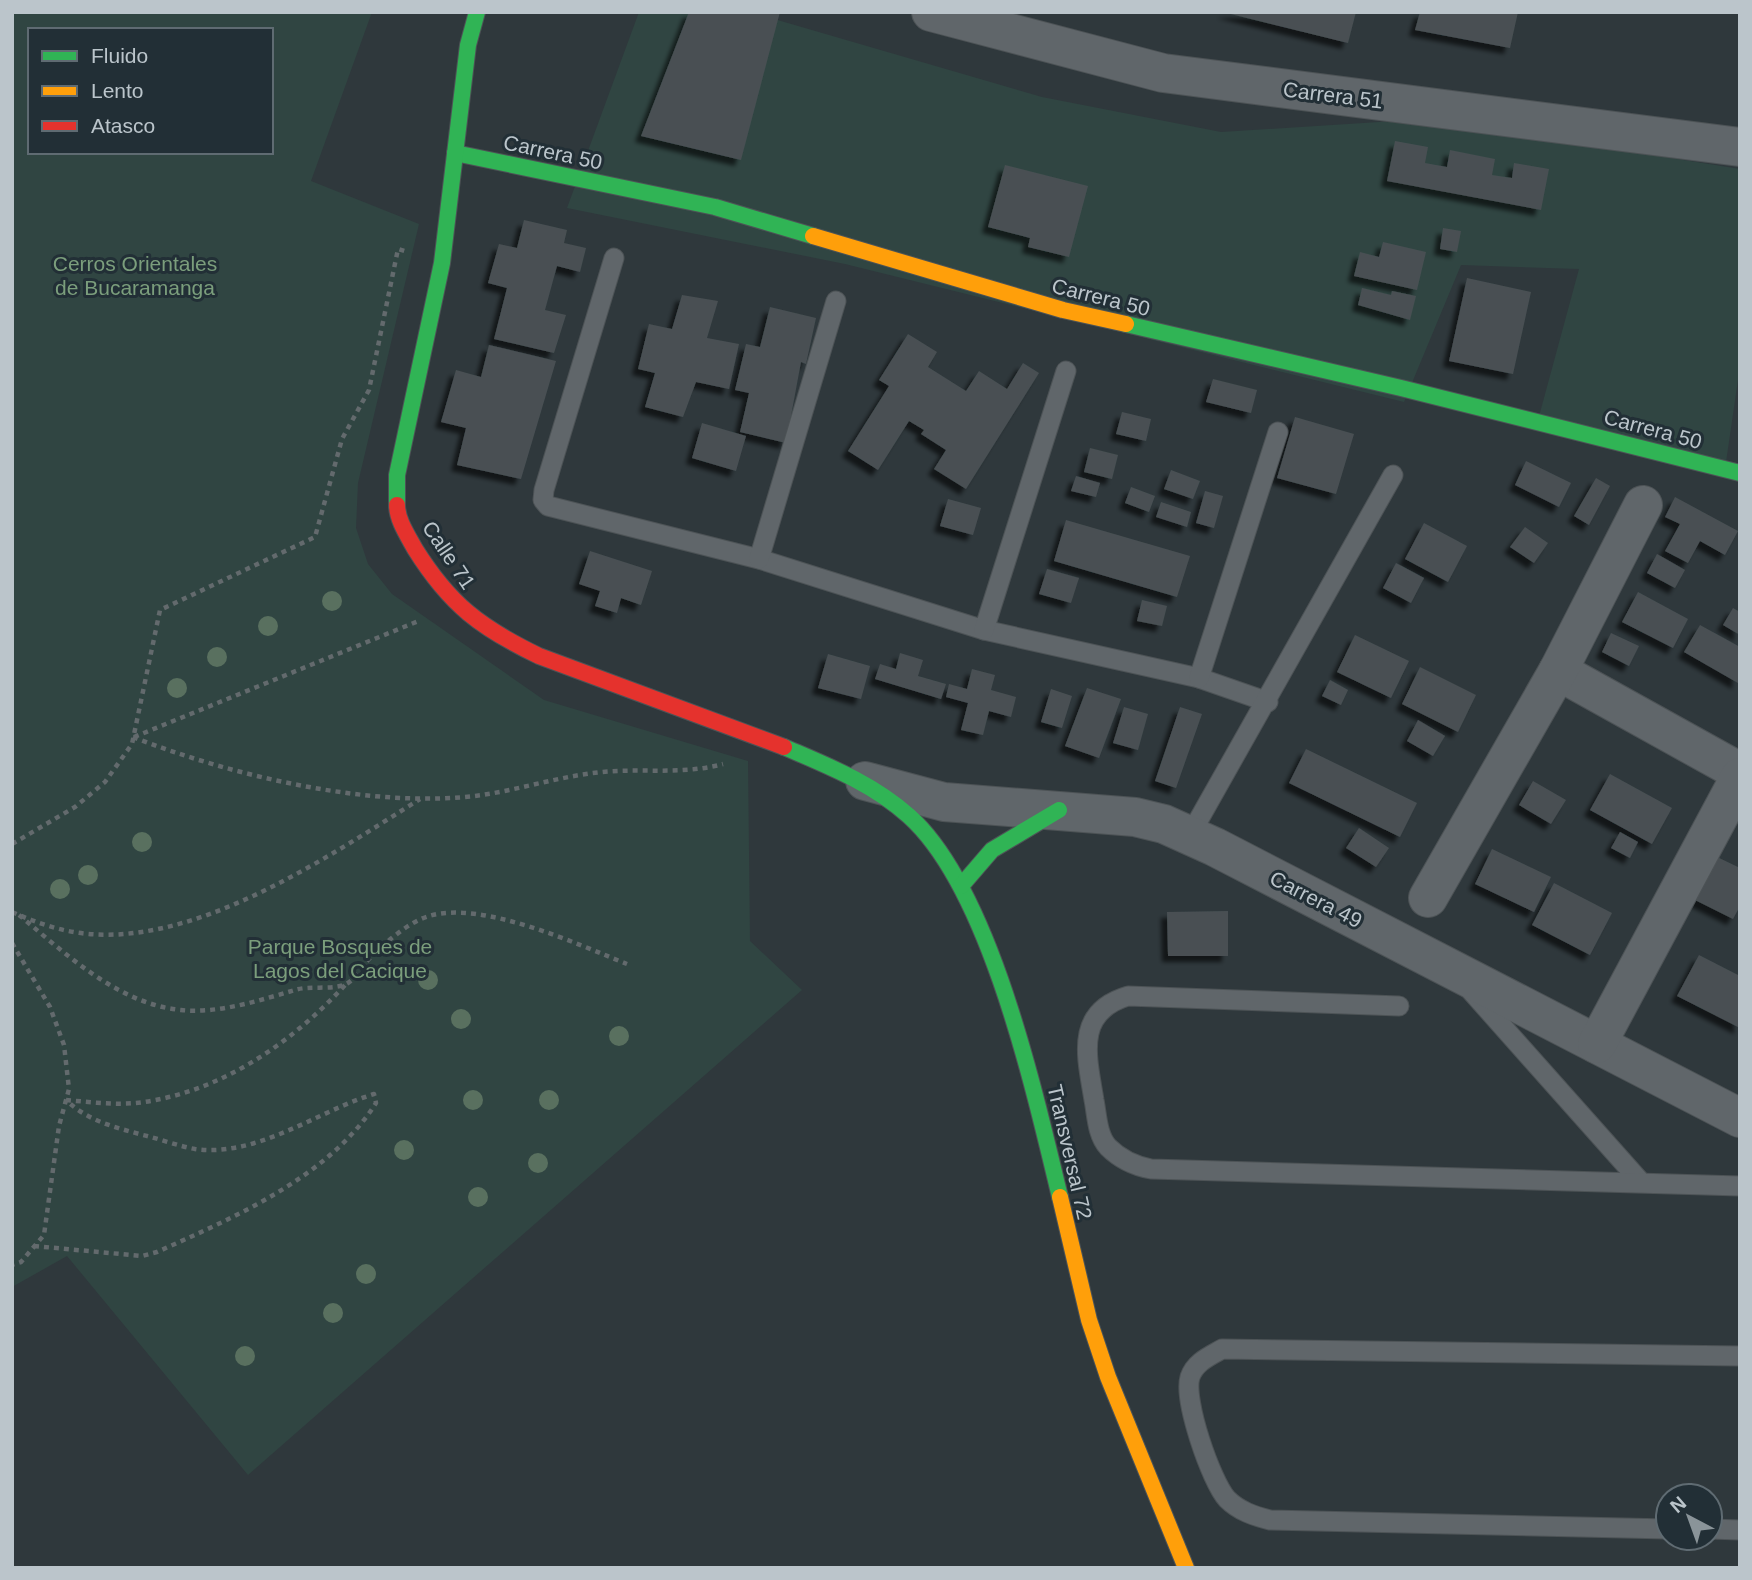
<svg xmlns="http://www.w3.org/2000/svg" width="1752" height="1580" font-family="Helvetica,sans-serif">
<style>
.green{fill:#304542;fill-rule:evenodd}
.building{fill:#485053;filter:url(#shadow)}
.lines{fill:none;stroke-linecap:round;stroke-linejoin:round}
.lane-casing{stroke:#4d5356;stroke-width:21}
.street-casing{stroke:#4d5356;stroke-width:40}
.fast-casing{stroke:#4d5356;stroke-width:18}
.slow-casing{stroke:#4d5356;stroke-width:18}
.jam-casing{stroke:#4d5356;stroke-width:18}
.path{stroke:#636a6d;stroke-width:4.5;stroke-dasharray:5 5;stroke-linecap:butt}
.lane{stroke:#60666a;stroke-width:19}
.street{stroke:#60666a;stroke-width:38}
.fast{stroke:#30b455;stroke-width:16}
.slow{stroke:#ff9f0a;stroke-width:16}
.jam{stroke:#e5322d;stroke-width:16}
.tree{fill:#59705f}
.labels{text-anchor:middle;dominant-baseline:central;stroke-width:6;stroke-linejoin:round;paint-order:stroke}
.street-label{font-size:21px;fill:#bbc5cb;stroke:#222f36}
.park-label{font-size:21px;fill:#7b9e7c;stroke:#222f36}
</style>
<defs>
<filter id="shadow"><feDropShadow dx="-6" dy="6" stdDeviation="2" flood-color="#0009"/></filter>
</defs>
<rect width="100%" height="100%" fill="#2f383c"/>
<g class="green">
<path d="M12,12h360l-61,169 108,43 -61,259 -2,45 12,36 24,30 152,106 204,61 2,180 52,49 -554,485 -181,-219 -55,31zM30,30h241v122h-241z"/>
<polygon points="639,12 750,12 1042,97 1221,132 1426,119 1740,169 1740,366 1725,469 1538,420 1579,269 1461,265 1404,402 845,264 567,208"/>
</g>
<g class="building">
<polygon points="689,12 780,12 741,160 641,136"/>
<polygon points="1223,12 1356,12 1348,43"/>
<polygon points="1420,12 1518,12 1510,48 1415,30"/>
<polygon points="1395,141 1428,147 1425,163 1447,167 1450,150 1495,159 1492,175 1512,178 1514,163 1549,169 1541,210 1387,181"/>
<polygon points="1005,165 1088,186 1069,257 1028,247 1030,238 988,227"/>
<polygon points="524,220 567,230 564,243 586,248 580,272 557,266 545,310 566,315 554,353 494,339 507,288 488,283 499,244 517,248"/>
<polygon points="1443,228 1461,231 1457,252 1440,249"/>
<polygon points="1383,242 1426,252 1417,290 1354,276 1360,252 1379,257"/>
<polygon points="1467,278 1531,292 1513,374 1449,361"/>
<polygon points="1362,288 1391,295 1392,291 1416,296 1410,320 1358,305"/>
<polygon points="682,295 718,301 707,338 739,344 729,389 696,382 683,417 645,407 655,373 638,369 649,324 672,329"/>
<polygon points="770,307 816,318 806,364 801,362 786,443 740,432 749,393 735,390 746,344 760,347"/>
<polygon points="908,334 937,352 928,367 966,391 979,371 1007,389 1023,363 1039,373 966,489 934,469 946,450 921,434 924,430 909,421 878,470 848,451 889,386 879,380"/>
<polygon points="489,345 556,361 521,479 457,465 466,428 441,422 456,370 481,377"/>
<polygon points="1213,379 1257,390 1251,413 1206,402"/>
<polygon points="1122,412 1151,419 1146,441 1116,434"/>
<polygon points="1295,417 1354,434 1336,494 1277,478"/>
<polygon points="702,423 746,436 736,471 692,458"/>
<polygon points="1090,448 1118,455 1112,479 1084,472"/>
<polygon points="1526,461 1571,483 1559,507 1515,485"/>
<polygon points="1171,470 1200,481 1193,499 1164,489"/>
<polygon points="1076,476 1100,483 1096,497 1071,491"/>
<polygon points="1596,478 1610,486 1589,525 1574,516"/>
<polygon points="1131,487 1155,496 1149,512 1125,503"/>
<polygon points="1205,491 1223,496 1214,528 1196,523"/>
<polygon points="1675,497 1738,531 1725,555 1700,541 1688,563 1665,551 1680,524 1665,517"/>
<polygon points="948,499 981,508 973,535 940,526"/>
<polygon points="1161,502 1191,512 1187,527 1156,517"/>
<polygon points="1066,520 1190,556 1177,597 1054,561"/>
<polygon points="1424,523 1467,546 1448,582 1405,559"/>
<polygon points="1525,527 1548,543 1534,563 1510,547"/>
<polygon points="590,551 652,571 641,605 621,598 617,613 595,606 600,591 579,584"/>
<polygon points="1657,554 1685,570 1675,588 1647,573"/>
<polygon points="1396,563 1424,578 1411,603 1383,588"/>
<polygon points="1047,569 1079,578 1071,603 1039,594"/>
<polygon points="1638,592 1688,619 1673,648 1622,622"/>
<polygon points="1142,600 1167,606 1162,626 1137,621"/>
<polygon points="1733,608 1740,612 1740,635 1723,625"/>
<polygon points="1700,625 1740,647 1738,683 1684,652"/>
<polygon points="1611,633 1639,646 1629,666 1602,652"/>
<polygon points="1355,635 1409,661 1391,698 1337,672"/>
<polygon points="900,653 923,660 918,676 946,684 941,699 875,679 880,664 896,669"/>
<polygon points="828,654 870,666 861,699 818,688"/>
<polygon points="1420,667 1476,695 1458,732 1402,704"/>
<polygon points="972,669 995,675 991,690 1016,697 1011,717 989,711 983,735 961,730 968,703 946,697 949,684 967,689"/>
<polygon points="1330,680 1348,690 1341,705 1322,696"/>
<polygon points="1087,688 1121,699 1099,758 1065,746"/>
<polygon points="1051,689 1072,696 1062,728 1041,722"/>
<polygon points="1124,707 1148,714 1138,750 1113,743"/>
<polygon points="1180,707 1202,714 1176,788 1155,781"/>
<polygon points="1418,720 1445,736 1433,756 1407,741"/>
<polygon points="1306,749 1417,803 1400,837 1289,783"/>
<polygon points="1610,774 1672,808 1652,844 1590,810"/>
<polygon points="1533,781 1566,800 1551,824 1519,805"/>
<polygon points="1359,828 1389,848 1376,867 1346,848"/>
<polygon points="1620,832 1638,842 1630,858 1611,848"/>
<polygon points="1492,849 1551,877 1534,912 1475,884"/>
<polygon points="1713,855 1740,868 1740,906 1733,919 1691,898"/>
<polygon points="1554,883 1612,913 1590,955 1532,925"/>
<polygon points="1228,911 1228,956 1168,956 1167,912"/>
<polygon points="1699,955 1740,976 1740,1028 1677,996"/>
</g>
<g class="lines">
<defs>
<g id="lane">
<polyline points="614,258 544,490 543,500 548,506 759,559 984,630 1199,678 1268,702"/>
<polyline points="759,559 836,301"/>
<polyline points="984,630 1066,371"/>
<polyline points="1199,678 1278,432"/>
<polyline points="1190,835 1393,475"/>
<polyline points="1471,991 1640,1181"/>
<path d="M1399,1006l-271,-10c-54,16 -41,61 -34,104 3,15 3,35 14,47 12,12 27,19 43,22l589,17"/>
<path d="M1668,1529l-398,-9c-16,-4 -31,-9 -43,-21 -16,-18 -44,-99 -37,-122 5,-15 20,-21 32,-28l518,7"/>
<polyline points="1710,1529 1740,1530"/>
</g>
<g id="street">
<polyline points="931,12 1163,73 1740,147"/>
<polyline points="1558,671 1740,772"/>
<polyline points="865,781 944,802 1135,817 1164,824 1215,847 1740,1118"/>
<polyline points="1428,898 1558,671 1643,505"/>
<polyline points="1597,1044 1740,777"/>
</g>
<g id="fast">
<polyline points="455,153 715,207 813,236"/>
<polyline points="1126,324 1401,388 1740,473"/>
<polyline points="397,505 397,475 442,263 468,45 477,12"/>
<path d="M784,747c44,19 88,36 125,69 81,73 125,274 151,381"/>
<polyline points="961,886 992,850 1059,810"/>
</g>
<g id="slow">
<polyline points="813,236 1063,310 1126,324"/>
<polyline points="1060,1197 1089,1320 1108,1377 1186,1568"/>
</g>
<path id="jam" d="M397,505c0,15 11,31 18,44 35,56 66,79 124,107l245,91"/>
</defs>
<use href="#lane" class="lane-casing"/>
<use href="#street" class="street-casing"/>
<use href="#fast" class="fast-casing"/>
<use href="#slow" class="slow-casing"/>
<use href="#jam" class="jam-casing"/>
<g class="path">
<path d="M133,737c99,39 243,73 349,58 40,-6 79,-19 120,-23 41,-4 81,3 121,-8"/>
<polyline points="134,737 421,620"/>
<polyline points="12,844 75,807 105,782 132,744 160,610 315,537 342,439 369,390 398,249 408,252"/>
<path d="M12,912c18,8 37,15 56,19 117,24 258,-73 352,-132"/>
<path d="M19,915c47,39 99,89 162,95 37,4 80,-10 114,-20 15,-5 40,1 53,-7 8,-5 14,-17 21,-24 15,-15 39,-37 60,-43 53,-16 148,28 198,48"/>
<polyline points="12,943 50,1007 64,1045 69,1089 59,1126 44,1235 21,1262 12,1265"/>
<path d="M66,1100c23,2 47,5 70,3 82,-9 155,-59 210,-119"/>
<path d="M34,1246l108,10 15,-4c78,-35 172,-75 219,-149l-2,-9 -12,4c-52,19 -109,59 -167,51 -17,-3 -35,-10 -52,-14 -29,-8 -55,-14 -77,-35"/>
</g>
<use href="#lane" class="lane"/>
<use href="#street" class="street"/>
<use href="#fast" class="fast"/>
<use href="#slow" class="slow"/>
<use href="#jam" class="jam"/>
</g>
<g class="tree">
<circle cx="332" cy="601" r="10"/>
<circle cx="268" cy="626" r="10"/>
<circle cx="217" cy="657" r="10"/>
<circle cx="177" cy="688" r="10"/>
<circle cx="142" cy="842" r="10"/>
<circle cx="88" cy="875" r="10"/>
<circle cx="60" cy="889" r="10"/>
<circle cx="428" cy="980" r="10"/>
<circle cx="461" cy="1019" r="10"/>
<circle cx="619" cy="1036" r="10"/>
<circle cx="473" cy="1100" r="10"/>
<circle cx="549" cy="1100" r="10"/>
<circle cx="404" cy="1150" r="10"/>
<circle cx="538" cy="1163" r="10"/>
<circle cx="478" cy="1197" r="10"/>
<circle cx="366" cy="1274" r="10"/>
<circle cx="333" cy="1313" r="10"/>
<circle cx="245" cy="1356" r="10"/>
</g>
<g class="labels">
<g class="street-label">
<text transform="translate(1333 95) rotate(7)">Carrera 51</text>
<text transform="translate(553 152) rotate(12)">Carrera 50</text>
<text transform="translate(1101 297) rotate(14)">Carrera 50</text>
<text transform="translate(1653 429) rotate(15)">Carrera 50</text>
<text transform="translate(449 555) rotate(56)">Calle 71</text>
<text transform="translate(1316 899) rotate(27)">Carrera 49</text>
<text transform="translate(1070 1152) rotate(77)">Transversal 72</text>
</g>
<g class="park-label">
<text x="135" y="263">Cerros Orientales<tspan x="135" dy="24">de Bucaramanga</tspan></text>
<text x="340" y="946">Parque Bosques de<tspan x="340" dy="24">Lagos del Cacique</tspan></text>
</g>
</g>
<rect width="1752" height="1580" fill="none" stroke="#bbc5cb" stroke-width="28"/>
<rect x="28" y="28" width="245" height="126" fill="#222f36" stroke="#5f6b72" stroke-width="2"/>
<rect x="42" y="51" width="35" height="10" fill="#30b455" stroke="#5f6b72" stroke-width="2"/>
<text x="91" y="63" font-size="21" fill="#bbc5cb">Fluido</text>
<rect x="42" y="86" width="35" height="10" fill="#ff9f0a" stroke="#5f6b72" stroke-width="2"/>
<text x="91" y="98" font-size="21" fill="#bbc5cb">Lento</text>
<rect x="42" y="121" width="35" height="10" fill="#e5322d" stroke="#5f6b72" stroke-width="2"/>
<text x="91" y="133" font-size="21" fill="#bbc5cb">Atasco</text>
<g transform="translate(1689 1517) rotate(319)"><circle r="33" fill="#222f36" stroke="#5f6b72" stroke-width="2"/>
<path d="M0-5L12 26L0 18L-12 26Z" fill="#8a9499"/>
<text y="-10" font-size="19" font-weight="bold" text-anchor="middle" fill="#bbc5cb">N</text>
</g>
</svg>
